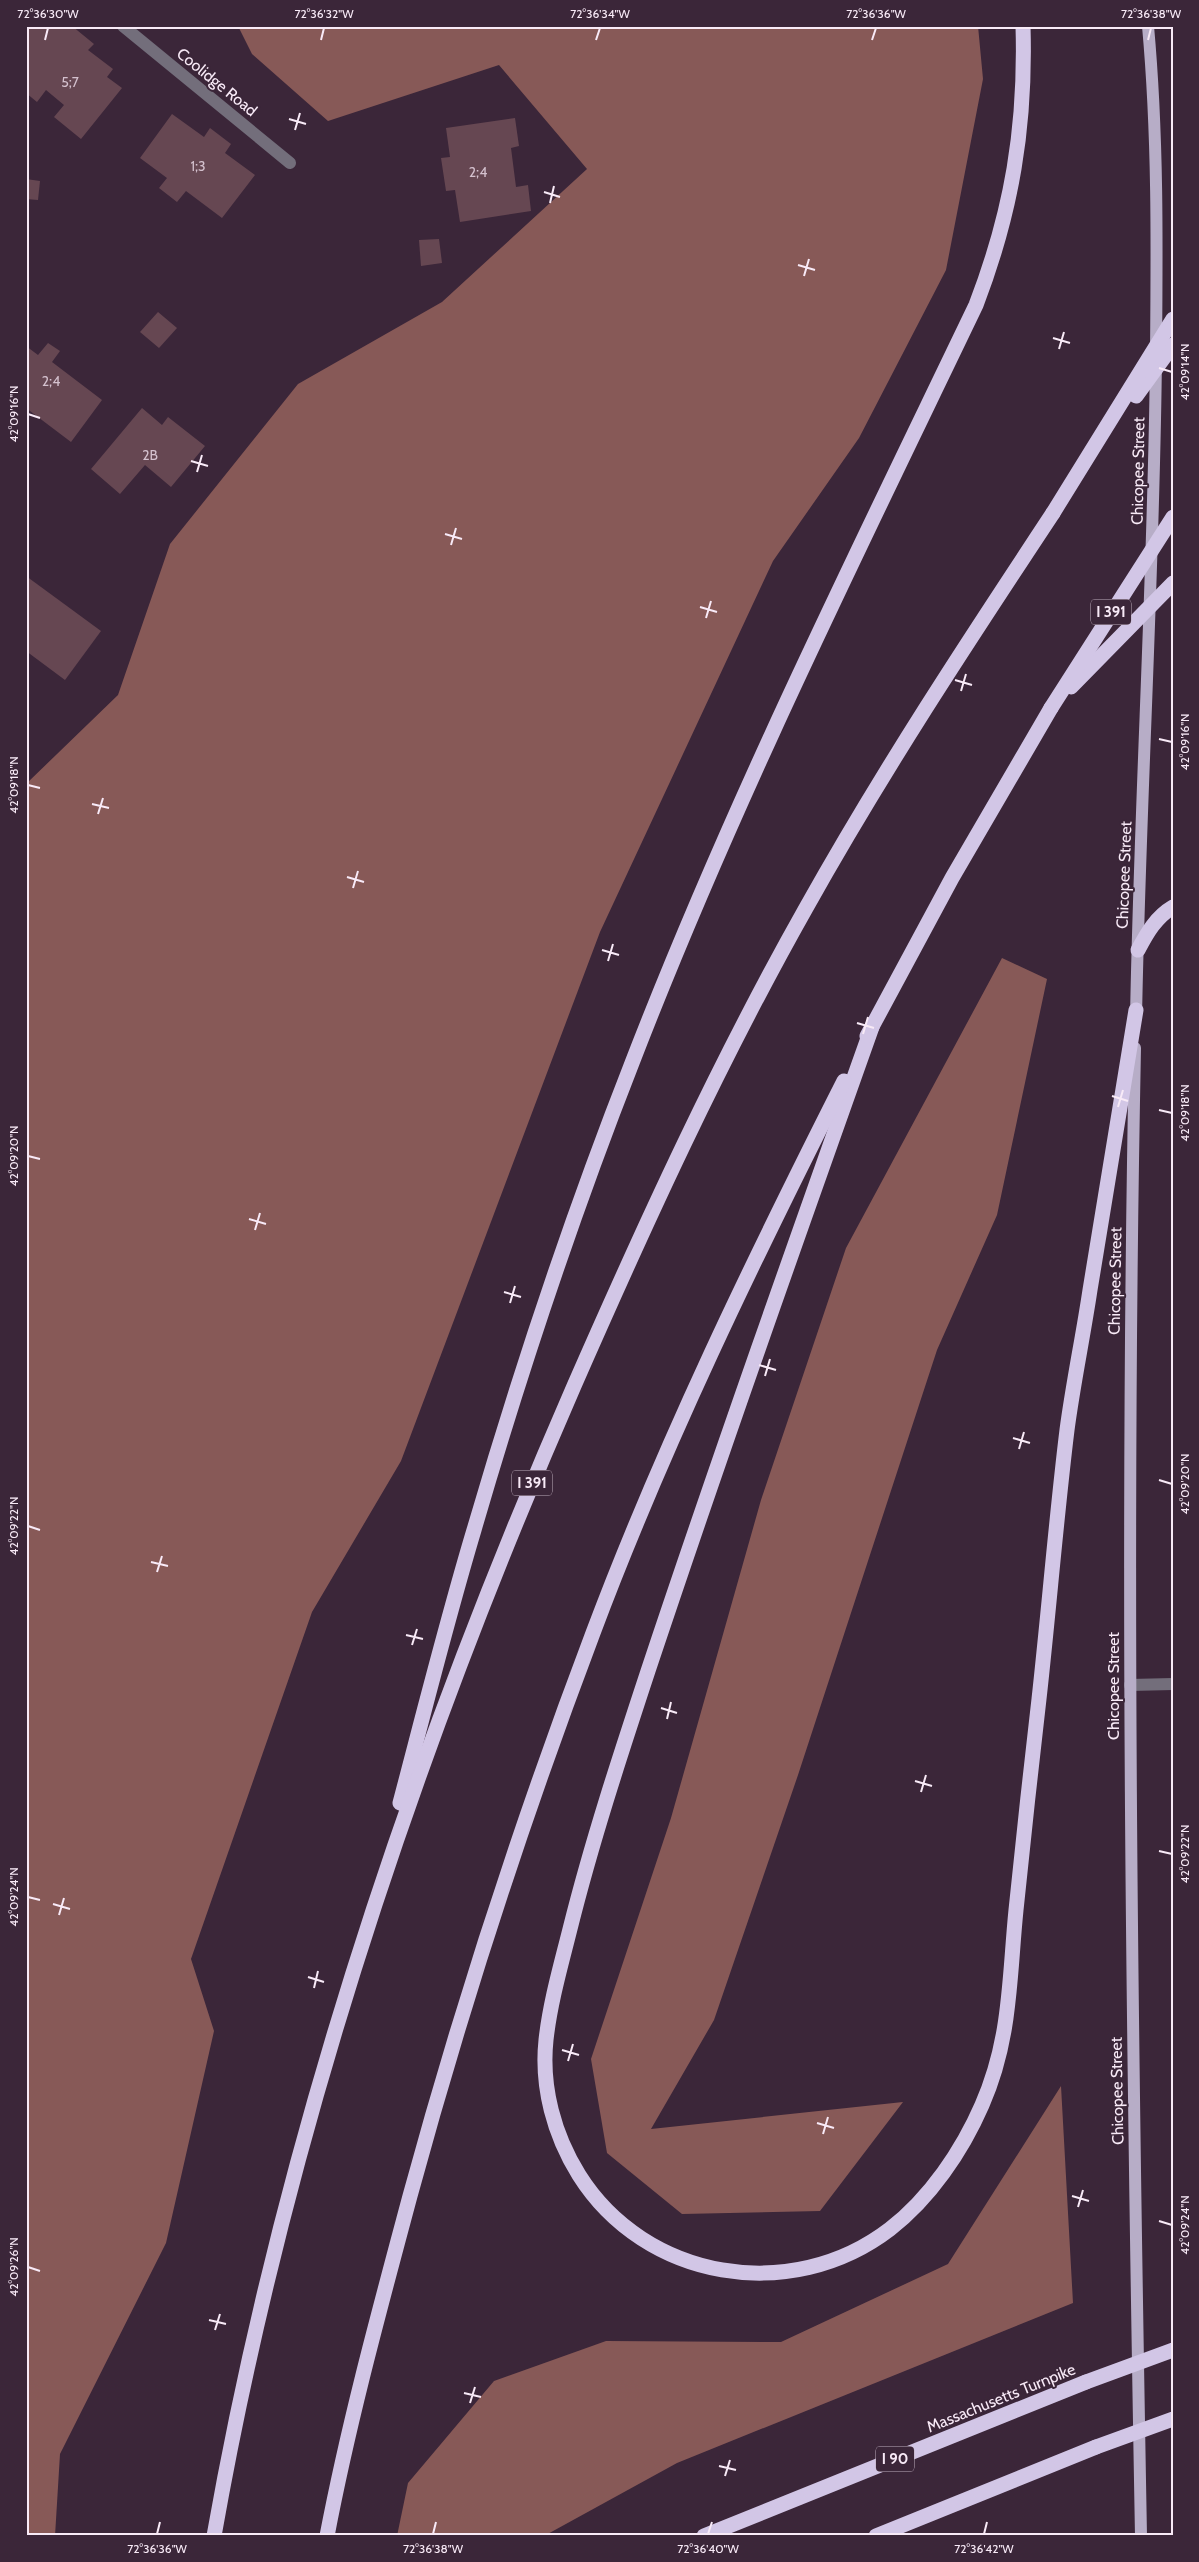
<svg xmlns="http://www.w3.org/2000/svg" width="1199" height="2562" font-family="Cabin,sans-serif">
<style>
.forest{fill:#875957}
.building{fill:#664752}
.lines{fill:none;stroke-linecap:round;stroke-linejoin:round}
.minor{stroke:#736e7b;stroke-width:12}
.major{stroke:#b7adc7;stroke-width:12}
.highway{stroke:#d2c6e6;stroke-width:15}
.highway-bridge{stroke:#d2c6e6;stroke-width:15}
.ticks{fill:none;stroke:#f8eaf7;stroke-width:2}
.labels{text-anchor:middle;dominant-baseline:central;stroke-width:4;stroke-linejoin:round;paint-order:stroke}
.number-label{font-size:14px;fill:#d4c1ce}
.shield{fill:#3b2639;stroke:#bfafbe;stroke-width:1}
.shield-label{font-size:15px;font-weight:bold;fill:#f8eaf7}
.street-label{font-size:16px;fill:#f8eaf7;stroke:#3b2639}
.neatline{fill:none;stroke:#f8eaf7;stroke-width:2}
.ticks-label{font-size:12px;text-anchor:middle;fill:#f8eaf7}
</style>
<rect width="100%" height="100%" fill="#3b2639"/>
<g class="forest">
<polygon points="238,26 978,26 983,79 946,270 859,438 773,561 600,932 401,1461 312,1612 191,1959 214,2031 166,2243 60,2454 55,2536 26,2536 26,784 118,695 170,544 298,384 442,302 587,169 499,65 328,121 252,54"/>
<polygon points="1002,958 1047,979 997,1215 937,1350 798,1775 714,2020 651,2129 903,2102 820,2211 682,2214 607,2153 591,2059 671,1818 761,1500 846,1248"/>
<polygon points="1061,2086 1073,2303 677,2463 544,2536 397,2536 408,2483 494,2381 606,2341 781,2342 948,2264"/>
</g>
<g class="building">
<polygon points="26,26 72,26 94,44 88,50 113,69 107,77 122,88 81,139 54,117 64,105 46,90 37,102 26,93"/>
<polygon points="172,114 204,137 210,128 231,144 225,153 255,175 222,218 186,191 177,202 159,188 167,178 140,158"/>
<polygon points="515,118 519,146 511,148 516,187 528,185 531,211 460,222 455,190 446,191 441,158 450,157 446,128"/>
<polygon points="26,179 40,181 38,200 26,199"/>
<polygon points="439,239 442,263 421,266 419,240"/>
<polygon points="158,312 177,328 159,348 140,332"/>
<polygon points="48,343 60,351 52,362 102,400 71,442 26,408 26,346 38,355"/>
<polygon points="142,408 162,425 168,417 205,446 171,487 145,465 120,494 91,469"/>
<polygon points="26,576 101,631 65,680 26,651"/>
</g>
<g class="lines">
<g class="minor">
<polyline points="123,26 290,163"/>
<polyline points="1130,1685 1173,1684"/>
</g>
<g class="major">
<path d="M1136,1018c4,-221 18,-442 20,-663 1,-110 2,-219 -8,-329"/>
<path d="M1135,1048c-10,496 -3,992 6,1488"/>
</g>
<g class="highway">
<path d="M1138,950c9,-17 18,-33 35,-43"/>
<path d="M872,1027c-76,214 -152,428 -224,644 -28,85 -56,170 -78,258 -9,36 -20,74 -24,111 -5,47 8,95 33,135 66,105 212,130 311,54 40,-31 72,-78 92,-124 29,-66 27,-125 34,-195 7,-70 15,-141 23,-211 10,-90 17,-179 28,-269 6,-46 16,-93 23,-140 15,-93 31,-186 46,-280"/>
<polyline points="867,1036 952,878 1051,708"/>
<path d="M400,1803c24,-91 47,-183 74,-273 46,-158 98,-314 158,-467 100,-259 224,-508 344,-758 36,-94 50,-178 47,-279"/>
<path d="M214,2536c70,-397 199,-781 360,-1150 71,-162 145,-324 232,-478 76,-136 161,-265 247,-395"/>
<path d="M327,2536c22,-115 53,-228 83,-340 52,-191 113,-378 183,-563 71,-189 160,-372 251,-552"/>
<polyline points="704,2536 1086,2382"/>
<polyline points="876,2536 1096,2447"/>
</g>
<g class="highway-bridge">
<polyline points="1136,396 1173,345"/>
<polyline points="1053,513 1173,319"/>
<polyline points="1071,687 1173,583"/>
<polyline points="1051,708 1173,517"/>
<polyline points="1086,2382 1173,2350"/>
<polyline points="1096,2447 1173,2419"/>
</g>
</g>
<path class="ticks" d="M45,40l3,-12M321,40l3,-12M596,40l4,-12M872,40l4,-12M1148,40l3,-12M289,119l17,5M295,130l5,-17M544,192l16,5M550,203l4,-17M798,265l17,5M804,276l5,-17M1053,338l17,5M1059,349l5,-17M1159,368l13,4M28,414l12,4M191,461l17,5M197,472l5,-17M445,534l17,5M451,545l5,-17M700,607l17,5M706,618l5,-17M955,680l17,5M961,691l5,-17M1159,739l13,3M28,785l12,3M92,804l17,4M98,814l5,-16M347,877l17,5M353,888l5,-17M602,950l17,5M608,961l5,-17M857,1023l17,5M863,1034l5,-17M1112,1096l16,5M1118,1107l5,-17M1159,1110l13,3M28,1156l12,3M249,1219l17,5M255,1230l5,-17M504,1292l17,5M510,1303l5,-17M759,1365l17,5M765,1376l5,-17M1013,1438l17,5M1019,1449l5,-17M1159,1480l13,4M28,1526l12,4M151,1562l17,4M157,1572l5,-16M406,1635l17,4M412,1645l5,-16M661,1708l16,5M667,1719l4,-17M915,1781l17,5M921,1792l5,-17M1159,1851l13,3M28,1897l12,3M53,1904l17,5M59,1915l5,-17M308,1977l16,5M314,1988l4,-17M562,2050l17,5M568,2061l5,-17M817,2123l17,5M823,2134l5,-17M1072,2196l17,5M1078,2207l5,-17M1159,2221l13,4M28,2267l12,4M209,2320l17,4M215,2330l5,-16M464,2393l17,4M470,2403l5,-16M719,2466l17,4M725,2476l5,-16M157,2534l3,-12M433,2534l3,-12M708,2534l4,-12M984,2534l3,-12"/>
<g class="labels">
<g class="number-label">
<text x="70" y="82">5;7</text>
<text x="198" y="166">1;3</text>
<text x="478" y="172">2;4</text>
<text x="51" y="381">2;4</text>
<text x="150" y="455">2B</text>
</g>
<g class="shield">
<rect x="1091" y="599.5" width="40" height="25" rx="4"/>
<rect x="512" y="1470.5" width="40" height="25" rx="4"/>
<rect x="876" y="2446.5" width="38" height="25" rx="4"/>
</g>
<g class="shield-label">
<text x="1111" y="612">I 391</text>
<text x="532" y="1483">I 391</text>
<text x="895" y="2459">I 90</text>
</g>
<g class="street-label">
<text transform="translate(217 82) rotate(39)">Coolidge Road</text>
<text transform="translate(1138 471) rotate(-89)">Chicopee Street</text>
<text transform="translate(1124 875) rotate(-88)">Chicopee Street</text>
<text transform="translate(1115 1281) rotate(-89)">Chicopee Street</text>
<text transform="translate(1113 1686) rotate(-90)">Chicopee Street</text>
<text transform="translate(1117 2091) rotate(-91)">Chicopee Street</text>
<text transform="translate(1001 2398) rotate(-22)">Massachusetts Turnpike</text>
</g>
</g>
<rect width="1199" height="2562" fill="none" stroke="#3b2639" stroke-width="55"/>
<rect x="28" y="28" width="1144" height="2506" class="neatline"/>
<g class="ticks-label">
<text x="48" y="18">72°36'30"W</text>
<text x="324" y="18">72°36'32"W</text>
<text x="600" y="18">72°36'34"W</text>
<text x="876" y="18">72°36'36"W</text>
<text x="1151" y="18">72°36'38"W</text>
<text transform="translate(1185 372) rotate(-90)" y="4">42°09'14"N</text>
<text transform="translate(14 414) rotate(-90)" y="4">42°09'16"N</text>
<text transform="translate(1185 742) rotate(-90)" y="4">42°09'16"N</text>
<text transform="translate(14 785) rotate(-90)" y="4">42°09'18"N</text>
<text transform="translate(1185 1113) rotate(-90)" y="4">42°09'18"N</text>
<text transform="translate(14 1156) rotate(-90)" y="4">42°09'20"N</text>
<text transform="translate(1185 1484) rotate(-90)" y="4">42°09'20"N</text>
<text transform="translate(14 1526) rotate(-90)" y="4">42°09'22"N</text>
<text transform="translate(1185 1854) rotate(-90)" y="4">42°09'22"N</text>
<text transform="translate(14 1897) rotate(-90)" y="4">42°09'24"N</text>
<text transform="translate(1185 2225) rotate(-90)" y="4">42°09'24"N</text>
<text transform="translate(14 2267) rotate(-90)" y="4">42°09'26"N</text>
<text x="157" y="2553">72°36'36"W</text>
<text x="433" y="2553">72°36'38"W</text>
<text x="708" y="2553">72°36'40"W</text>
<text x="984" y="2553">72°36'42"W</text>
</g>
</svg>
